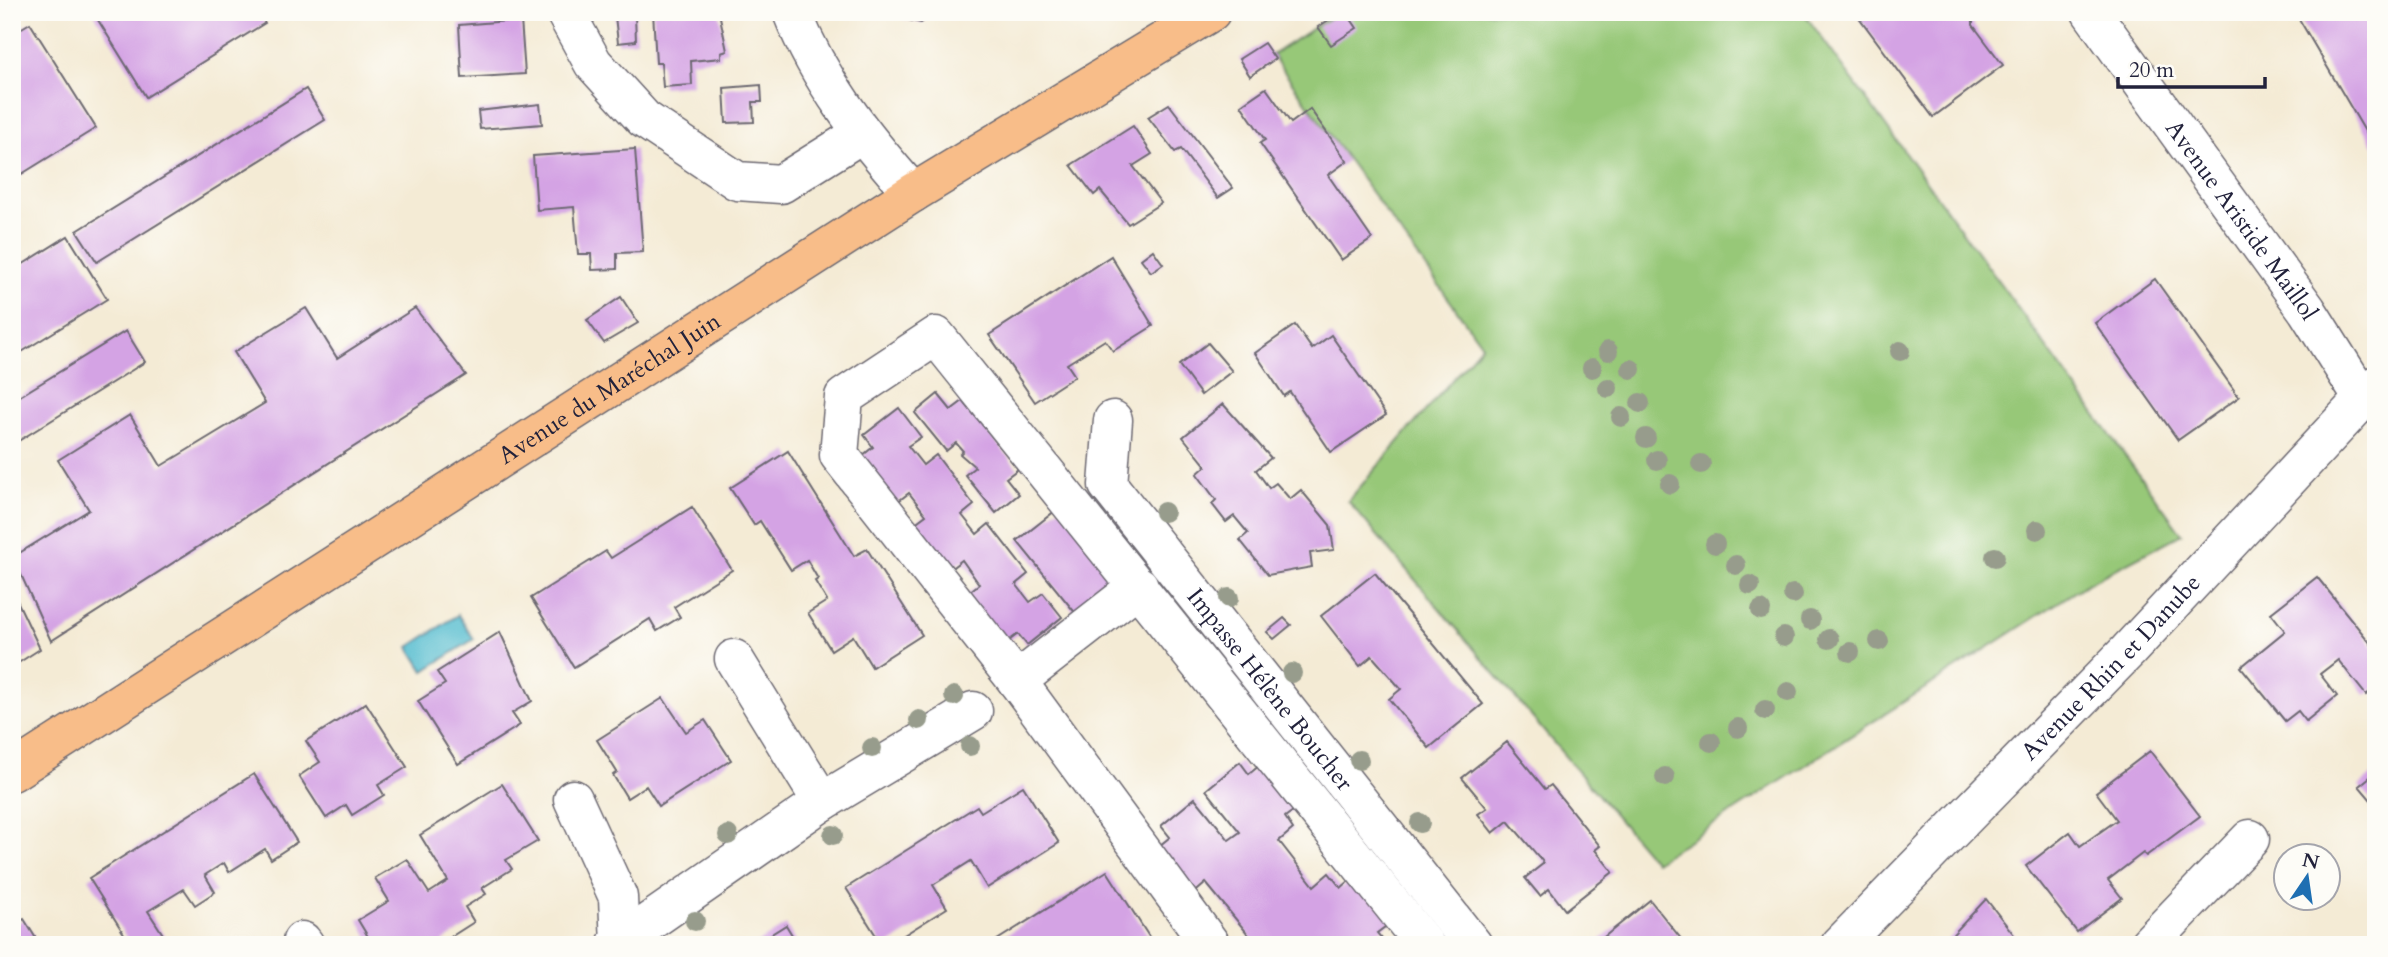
<svg xmlns="http://www.w3.org/2000/svg" width="2388" height="957" font-family="Cardo,serif">
<style>
.green{fill:#97c878;stroke:#5c755a;stroke-width:2}
.water{fill:#52bccf;stroke:#3a6f85;stroke-width:2}
.building{fill:#d4a3e4}
.lines{fill:none;stroke-linecap:round;stroke-linejoin:round}
.minor-casing{stroke:#6c6871;stroke-width:41}
.major-casing{stroke:#6c6871;stroke-width:41}
.minor{stroke:#fff;stroke-width:38}
.major{stroke:#f8bd89;stroke-width:38}
.tree{fill:#979c8c}
.labels{text-anchor:middle;dominant-baseline:central;stroke-width:5;stroke-linejoin:round;paint-order:stroke}
.street-label{font-size:24px;fill:#22223b;stroke:#fdfcf7}
</style>
<rect width="100%" height="100%" fill="#fdfcf7"/>
<filter id="ink" filterUnits="userSpaceOnUse"><feTurbulence type="fractalNoise" baseFrequency=".0143" numOctaves="2"/><feDisplacementMap in="SourceGraphic" scale="14" xChannelSelector="R" yChannelSelector="G"/><feConvolveMatrix kernelMatrix="1 2 1 2 8 2 1 2 1" color-interpolation-filters="sRGB"/></filter>
<filter id="wash" filterUnits="userSpaceOnUse"><feTurbulence type="fractalNoise" baseFrequency=".00686" numOctaves="4" result="noise"/><feDisplacementMap in="SourceGraphic" scale="28" xChannelSelector="R" yChannelSelector="G"/><feGaussianBlur stdDeviation="1.57" result="paint"/><feColorMatrix in="noise" values="0 0 0 0 0 0 0 0 0 0 0 0 0 0 0 0 0 1.4 0 .05"/><feComposite in="paint" operator="in"/></filter>
<g filter="url(#wash)">
<rect width="100%" height="100%" fill="#f4ebd5"/>
<polygon class="green" points="1338,12 1803,12 2182,534 2087,584 1655,862 1348,501 1482,345 1272,55"/>
<polygon class="water" points="458,615 474,639 424,671 409,647"/>
<g id="blocks">
<g class="building">
<polygon points="93,12 258,12 265,23 146,97"/>
<polygon points="632,12 644,12 635,15 636,41 618,43 615,16 632,15"/>
<polygon points="653,12 719,12 727,51 721,53 721,58 691,61 692,85 663,87 661,63 656,63"/>
<polygon points="873,12 938,12 921,23"/>
<polygon points="1341,12 1346,12 1357,28 1331,45 1318,27"/>
<polygon points="1855,12 1973,12 1973,25 2003,65 1933,117"/>
<polygon points="2295,12 2376,12 2376,150"/>
<polygon points="521,20 525,74 462,78 459,25"/>
<polygon points="30,23 96,128 12,180 12,34"/>
<polygon points="1264,43 1275,59 1250,76 1239,59"/>
<polygon points="761,85 762,102 753,102 754,122 726,123 724,88"/>
<polygon points="1266,88 1291,123 1310,109 1347,161 1328,175 1372,239 1341,260 1260,143 1265,140 1241,105"/>
<polygon points="306,89 325,120 97,262 77,231"/>
<polygon points="540,104 542,124 480,129 478,111"/>
<polygon points="1169,104 1233,188 1218,198 1181,149 1175,152 1148,117"/>
<polygon points="1133,126 1152,154 1133,166 1161,203 1128,224 1100,190 1094,195 1071,165"/>
<polygon points="635,149 643,252 617,253 617,269 592,270 591,254 578,254 574,207 537,210 533,156"/>
<polygon points="68,236 107,299 12,358 12,271"/>
<polygon points="1153,250 1163,264 1151,272 1141,259"/>
<polygon points="1111,256 1153,326 1113,351 1105,340 1067,364 1075,376 1035,402 989,335"/>
<polygon points="2155,279 2239,397 2178,440 2095,323"/>
<polygon points="621,297 638,323 604,343 587,320"/>
<polygon points="306,308 337,358 415,308 466,375 51,641 13,557 89,510 58,460 130,415 161,466 265,403 234,352"/>
<polygon points="1295,325 1312,349 1331,335 1386,415 1331,452 1290,392 1284,396 1255,353"/>
<polygon points="126,331 145,362 12,445 12,401"/>
<polygon points="1208,343 1232,371 1201,395 1179,365"/>
<polygon points="938,394 951,410 963,401 1018,469 1006,478 1019,494 996,513 965,475 975,467 960,454 963,451 956,443 946,451 915,413"/>
<polygon points="1223,404 1271,458 1256,470 1269,488 1276,483 1290,499 1301,490 1330,525 1334,550 1310,553 1312,567 1268,575 1240,540 1248,533 1234,516 1226,522 1212,504 1216,500 1197,474 1206,466 1183,437"/>
<polygon points="899,408 921,437 908,446 923,465 936,455 974,505 962,515 977,534 989,524 1028,574 1016,584 1030,602 1043,593 1062,617 1027,645 1018,634 1002,646 964,596 979,584 962,560 945,573 910,527 926,515 909,493 892,506 857,460 873,447 864,435"/>
<polygon points="788,451 854,556 867,549 922,635 872,667 853,636 831,650 808,613 827,601 815,581 818,579 807,560 791,570 760,521 754,525 730,488"/>
<polygon points="692,507 732,570 674,607 680,617 657,631 650,619 574,667 531,598 606,551 611,558"/>
<polygon points="1060,507 1120,580 1077,615 1017,541"/>
<polygon points="1375,573 1483,704 1429,748 1389,699 1401,689 1372,656 1360,666 1321,616"/>
<polygon points="2317,577 2376,650 2376,687 2366,695 2338,660 2320,674 2337,696 2306,721 2298,711 2285,721 2241,667 2285,631 2271,613"/>
<polygon points="12,590 40,649 12,667"/>
<polygon points="1284,618 1291,625 1274,639 1267,632"/>
<polygon points="500,632 532,701 512,713 520,725 458,764 418,701 445,684 437,672"/>
<polygon points="663,698 686,732 705,720 731,760 659,806 646,786 627,798 613,775 617,772 597,740"/>
<polygon points="366,703 407,767 378,785 384,795 352,815 346,805 326,818 299,776 320,762 306,741"/>
<polygon points="1507,742 1545,789 1551,785 1600,846 1595,850 1613,872 1565,910 1549,889 1540,896 1525,878 1544,863 1508,821 1493,833 1478,814 1487,808 1462,778"/>
<polygon points="2150,751 2200,816 2146,856 2143,853 2108,880 2122,898 2077,932 2026,866 2070,832 2080,846 2117,820 2096,792"/>
<polygon points="1265,761 1301,805 1285,817 1293,829 1279,841 1314,886 1329,873 1341,888 1357,874 1393,921 1377,933 1387,945 1257,945 1206,883 1191,896 1154,850 1170,837 1161,826 1195,798 1229,840 1240,832 1206,790 1240,762 1249,774"/>
<polygon points="2376,772 2376,806 2359,786"/>
<polygon points="254,774 297,842 271,859 265,849 229,872 224,863 205,875 215,892 195,905 184,889 148,911 164,936 150,945 131,945 89,878"/>
<polygon points="502,784 538,841 506,860 512,869 482,888 486,894 465,907 474,922 438,945 373,945 358,920 389,901 375,878 407,859 429,893 448,881 420,835"/>
<polygon points="1023,786 1059,843 987,888 971,861 933,885 947,908 888,945 882,945 846,888 977,806 981,812"/>
<polygon points="1107,871 1153,943 996,945 994,942"/>
<polygon points="1986,899 2022,945 1943,945"/>
<polygon points="1650,900 1686,945 1594,945"/>
<polygon points="24,919 40,945 12,945 12,926"/>
<polygon points="786,925 798,945 754,945"/>
</g>
</g>
</g>
<g filter="url(#ink)">
<use href="#blocks" fill-opacity="0" stroke="#6c6871" stroke-width="2"/>
<g class="lines">
<defs>
<g id="minor">
<polyline points="565,12 593,63 644,119 737,181 781,184 861,134"/>
<path d="M792,12c27,69 72,126 121,181"/>
<path id="s1" d="M2091,12l216,298 56,89"/>
<path id="s2" d="M1113,420l-5,65 365,460"/>
<polyline points="734,659 822,802"/>
<polyline points="1017,681 1139,586"/>
<polyline points="573,799 618,897 620,945"/>
<polyline points="302,941 305,945"/>
<polyline points="616,945 822,802 973,711"/>
<polyline points="1211,945 1017,681 839,455 844,397 936,336 1425,945"/>
<path id="s3" d="M1840,945l288,-294 248,-266"/>
<polyline points="2148,945 2250,839"/>
</g>
<g id="major">
<path id="s4" d="M12,772l901,-579 298,-181"/>
</g>
</defs>
<use href="#minor" class="minor-casing"/>
<use href="#major" class="major-casing"/>
<use href="#minor" class="minor"/>
<use href="#major" class="major"/>
</g>
<g class="tree">
<circle cx="1608" cy="351" r="10"/>
<circle cx="1900" cy="351" r="10"/>
<circle cx="1592" cy="368" r="10"/>
<circle cx="1631" cy="369" r="10"/>
<circle cx="1608" cy="388" r="10"/>
<circle cx="1640" cy="403" r="10"/>
<circle cx="1621" cy="417" r="10"/>
<circle cx="1646" cy="438" r="10"/>
<circle cx="1657" cy="460" r="10"/>
<circle cx="1701" cy="464" r="10"/>
<circle cx="1670" cy="484" r="10"/>
<circle cx="1164" cy="512" r="10"/>
<circle cx="2037" cy="530" r="10"/>
<circle cx="1715" cy="544" r="10"/>
<circle cx="1995" cy="557" r="10"/>
<circle cx="1736" cy="565" r="10"/>
<circle cx="1750" cy="585" r="10"/>
<circle cx="1793" cy="594" r="10"/>
<circle cx="1229" cy="598" r="10"/>
<circle cx="1761" cy="610" r="10"/>
<circle cx="1810" cy="620" r="10"/>
<circle cx="1784" cy="637" r="10"/>
<circle cx="1829" cy="639" r="10"/>
<circle cx="1879" cy="641" r="10"/>
<circle cx="1850" cy="652" r="10"/>
<circle cx="1292" cy="673" r="10"/>
<circle cx="1788" cy="692" r="10"/>
<circle cx="954" cy="696" r="10"/>
<circle cx="1765" cy="710" r="10"/>
<circle cx="919" cy="720" r="10"/>
<circle cx="1738" cy="728" r="10"/>
<circle cx="1711" cy="742" r="10"/>
<circle cx="970" cy="746" r="10"/>
<circle cx="872" cy="748" r="10"/>
<circle cx="1359" cy="760" r="10"/>
<circle cx="1665" cy="777" r="10"/>
<circle cx="1420" cy="823" r="10"/>
<circle cx="728" cy="835" r="10"/>
<circle cx="833" cy="835" r="10"/>
<circle cx="695" cy="921" r="10"/>
</g>
</g>
<g class="labels">
<g class="street-label">
<text stroke="none"><textPath href="#s1" startOffset="257">Avenue Aristide Maillol</textPath></text>
<text stroke="none"><textPath href="#s4" startOffset="710">Avenue du Maréchal Juin</textPath></text>
<text stroke="none"><textPath href="#s3" startOffset="388">Avenue Rhin et Danube</textPath></text>
<text stroke="none"><textPath href="#s2" startOffset="326">Impasse Hélène Boucher</textPath></text>
</g>
</g>
<rect width="2388" height="957" fill="none" stroke="#fdfcf7" stroke-width="42"/>
<g transform="translate(2307 877) rotate(13)"><circle r="33" fill="#fdfcf7" stroke="#a5a5ac" stroke-width="2"/>
<path d="M0-5L12 26L0 18L-12 26Z" fill="#1f6fb2"/>
<text y="-10" font-size="19" font-weight="bold" text-anchor="middle" fill="#22223b">N</text>
</g>
<path d="M2118 77v10h147v-10" fill="none" stroke="#22223b" stroke-width="3.5"/>
<text x="2129" y="77" font-size="21" fill="#22223b" stroke="#fdfcf7" stroke-width="5" paint-order="stroke">20 m</text>
</svg>
